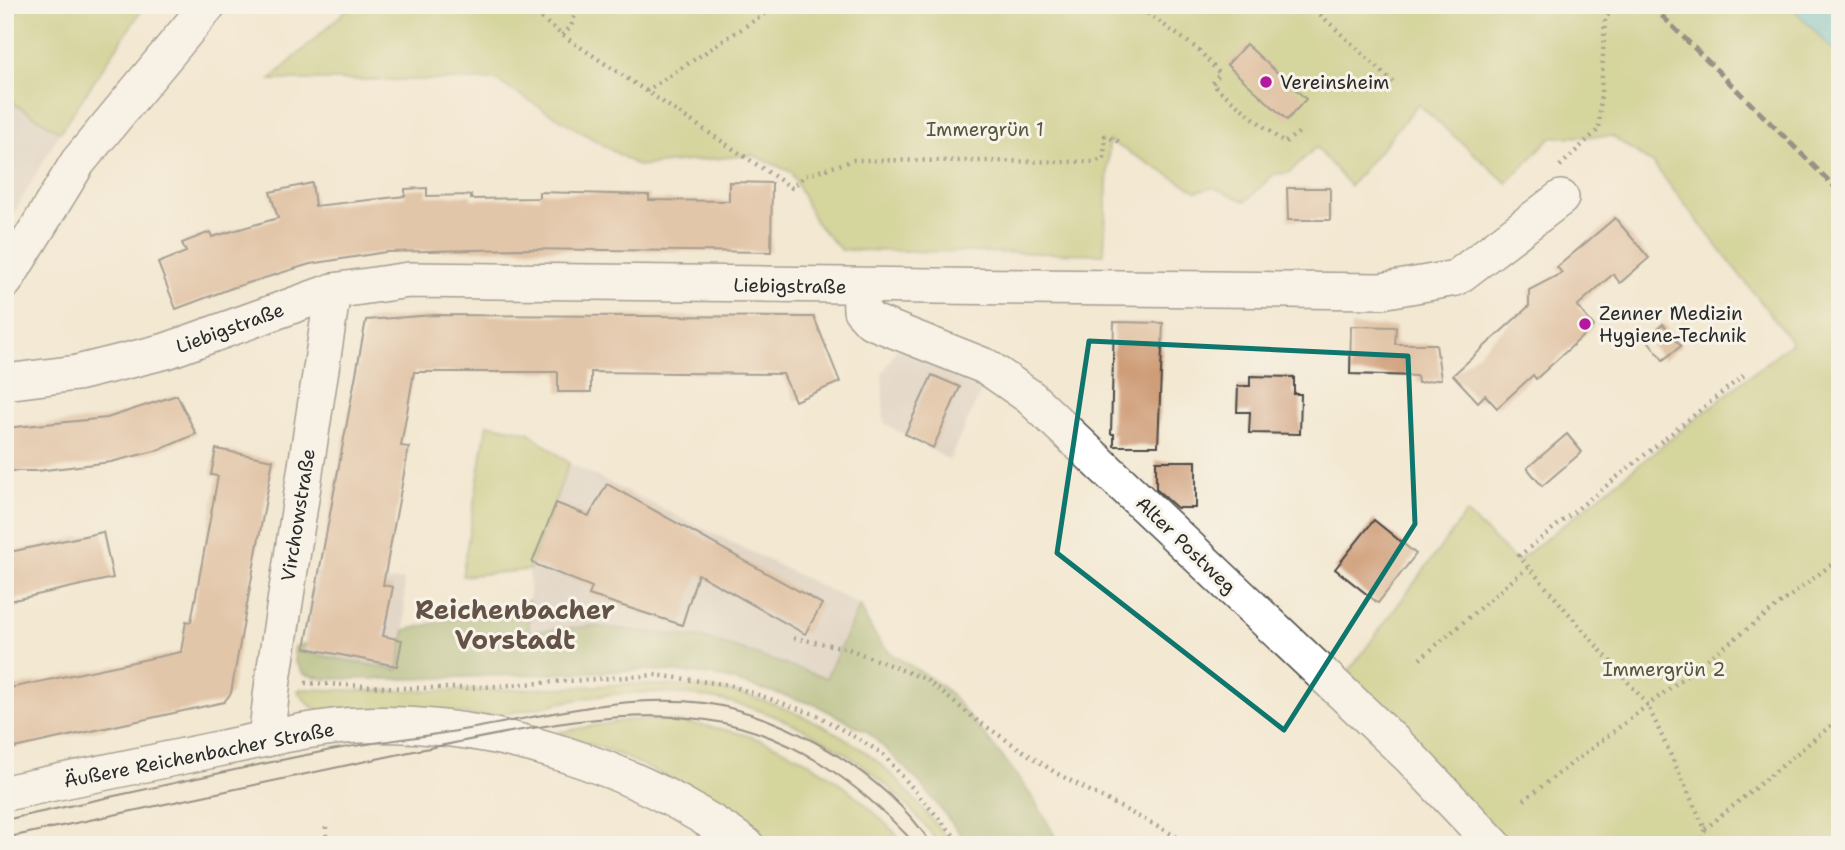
<svg xmlns="http://www.w3.org/2000/svg" width="1845" height="850" font-family="'Shantell Sans',sans-serif">
<style>
.industrial{fill:#cec1ba}
.green{fill:#b2be5f;stroke:#6e7445;stroke-width:2}
.forest{fill:#8da556;stroke:#5c6840;stroke-width:2}
.water{fill:#4fbcc9;stroke:#3d747a;stroke-width:2}
.building{fill:#cf9d78}
.lines{fill:none;stroke-linecap:round;stroke-linejoin:round}
.minor-casing{stroke:#494744;stroke-width:38}
.path{stroke:#494744;stroke-width:4.5;stroke-dasharray:2 5;stroke-linecap:butt}
.minor{stroke:#fff;stroke-width:35}
.tram{stroke:#2b2b2b;stroke-width:2}
.rail{stroke:#2b2b2b;stroke-width:5;stroke-dasharray:10 5;stroke-linecap:butt}
.marked{fill:none;stroke:#0f766e;stroke-width:5;stroke-linejoin:round}
.poi-dot{fill:#b5179e;stroke:#f7f3e8;stroke-width:2.5}
.labels{text-anchor:middle;dominant-baseline:central;stroke-width:6;stroke-linejoin:round;paint-order:stroke}
.poi-label{font-size:19px;fill:#2b2b2b;stroke:#f7f3e8;text-anchor:start}
.park-label{font-size:19px;fill:#54573b;stroke:#f7f3e8}
.street-label{font-size:19px;fill:#2b2b2b;stroke:#f7f3e8}
.district-label{font-size:26px;font-weight:bold;fill:#645346;stroke:#f7f3e8}
</style>
<rect width="100%" height="100%" fill="#f7f3e8"/>
<filter id="ink" filterUnits="userSpaceOnUse"><feTurbulence type="fractalNoise" baseFrequency=".0143" numOctaves="2"/><feDisplacementMap in="SourceGraphic" scale="14" xChannelSelector="R" yChannelSelector="G"/><feConvolveMatrix kernelMatrix="1 2 1 2 8 2 1 2 1" color-interpolation-filters="sRGB"/></filter>
<filter id="wash" filterUnits="userSpaceOnUse"><feTurbulence type="fractalNoise" baseFrequency=".00686" numOctaves="4" result="noise"/><feDisplacementMap in="SourceGraphic" scale="28" xChannelSelector="R" yChannelSelector="G"/><feGaussianBlur stdDeviation="1.57" result="paint"/><feColorMatrix in="noise" values="0 0 0 0 0 0 0 0 0 0 0 0 0 0 0 0 0 1.4 0 .05"/><feComposite in="paint" operator="in"/></filter>
<g filter="url(#wash)">
<rect width="100%" height="100%" fill="#f3e8d2"/>
<g class="industrial">
<polygon points="5,98 60,132 5,229"/>
<polygon points="913,349 983,388 949,460 884,423 882,374 896,350"/>
<polygon points="569,463 860,605 827,678 705,638 591,626 529,632 529,570"/>
<polygon points="314,571 377,582 404,580 405,630 398,670 303,652"/>
</g>
<g class="green">
<polygon points="5,5 145,5 60,132 5,98"/>
<polygon points="352,5 1790,5 1840,57 1840,845 1511,845 1341,682 1466,513 1517,562 1792,342 1654,165 1612,136 1551,137 1507,183 1418,104 1350,186 1316,147 1289,173 1274,174 1246,201 1212,187 1197,191 1109,141 1104,254 841,250 815,222 791,172 753,155 638,166 495,80 270,80"/>
<polygon points="487,424 528,432 569,463 529,570 462,576"/>
<path d="M630,684c25,1 50,1 75,4 62,6 144,43 188,88 21,21 40,46 60,69h-13c-72,-99 -186,-158 -309,-152 -48,2 -94,17 -141,23 -13,1 -29,-3 -42,-5 -21,-2 -42,-2 -63,-2 -21,-1 -43,6 -64,2 -10,-2 -17,-11 -23,-20l2,-2c111,4 219,2 330,-5z"/>
<path d="M628,720c123,0 195,34 278,125h-130l-81,-55 -70,-33 -67,-25z"/>
</g>
<path class="forest" d="M529,601v31l62,-6 114,12 121,40 34,-73c24,60 42,49 85,84 11,9 19,22 28,33 33,38 65,77 86,123h-90l-48,-61 -53,-52 -52,-27 -102,-30 -65,-5 -239,9h-85l-21,-5 -9,-12 -1,-15 10,-3 -1,8 95,18 7,-40z"/>
<polygon class="water" points="1790,5 1840,5 1840,57"/>
<g id="blocks">
<g class="building">
<polygon points="1246,44 1306,99 1287,120 1227,65"/>
<polygon points="729,182 772,183 771,252 518,249 386,252 310,264 232,288 176,309 158,263 186,252 182,243 210,232 212,237 278,218 270,192 312,183 315,206 405,196 405,189 427,188 427,196 471,195 471,199 539,198 539,192 649,195 649,200 729,201"/>
<polygon points="1287,188 1330,188 1330,220 1288,220"/>
<polygon points="1615,218 1649,258 1620,283 1613,274 1577,306 1594,326 1536,379 1533,375 1497,408 1485,395 1478,402 1453,375 1529,306 1529,290 1562,273 1557,267"/>
<polygon points="434,315 814,317 840,382 795,401 783,374 591,372 591,392 558,392 558,372 414,372 401,446 409,447 383,585 393,587 383,636 402,640 397,666 305,648 366,320"/>
<polygon points="1114,322 1163,323 1158,446 1114,446 1114,434 1111,434"/>
<polygon points="1663,324 1681,346 1663,360 1646,338"/>
<polygon points="1351,326 1396,327 1395,344 1436,344 1441,379 1418,383 1417,376 1350,374"/>
<polygon points="932,375 960,387 933,448 905,434"/>
<polygon points="1250,376 1294,377 1294,394 1301,394 1300,434 1249,433 1250,412 1237,412 1238,386 1250,386"/>
<polygon points="177,395 196,434 159,450 111,462 37,471 5,471 5,428 107,418"/>
<polygon points="1567,434 1582,452 1542,486 1527,468"/>
<polygon points="216,449 273,460 231,693 224,702 5,750 5,689 181,652 186,621 191,622 218,476 211,475"/>
<polygon points="1156,461 1196,461 1196,508 1177,508 1156,489"/>
<polygon points="607,484 822,604 805,634 698,574 682,625 589,595 592,587 532,563 556,503 589,516"/>
<polygon points="1374,520 1416,554 1378,603 1335,569"/>
<polygon points="103,532 113,578 5,602 5,553"/>
</g>
</g>
</g>
<g filter="url(#ink)">
<use href="#blocks" fill-opacity="0" stroke="#494744" stroke-width="2"/>
<g class="lines">
<defs>
<g id="minor">
<polyline points="5,281 78,162 208,5"/>
<polyline points="860,287 861,310 871,321 987,367 1030,397 1409,756 1494,845"/>
<polyline points="5,382 77,373 166,351 333,291 409,280 1381,291 1456,278 1561,198"/>
<polyline points="266,739 273,680 333,291"/>
<path d="M5,793c71,-14 142,-29 213,-44 46,-9 93,-22 141,-24 137,-5 276,41 387,120"/>
</g>
</defs>
<use href="#minor" class="minor-casing"/>
<g class="path">
<polyline points="525,5 562,35 792,188 804,176 854,160 1094,162 1104,158 1105,136 1123,143"/>
<polyline points="1136,5 1199,50 1220,74 1212,84 1284,143 1301,131"/>
<polyline points="1310,5 1393,82"/>
<polyline points="562,35 571,27 578,5"/>
<polyline points="646,91 778,5"/>
<polyline points="1560,166 1599,129 1605,18 1618,5"/>
<polyline points="794,638 846,648 925,679 975,719 1056,773 1192,845"/>
<polyline points="1420,659 1528,567"/>
<polyline points="305,683 404,688 467,688 656,675 729,685 817,715 882,753 962,845"/>
<polyline points="1524,800 1840,558"/>
<polyline points="326,827 327,845"/>
<polyline points="1705,829 1840,718"/>
<polyline points="1699,845 1705,829 1647,704 1519,556 1744,375"/>
</g>
<use href="#minor" class="minor"/>
<g class="tram">
<path d="M5,820c107,-23 214,-48 321,-69 45,-9 91,-13 136,-21 79,-13 162,-37 242,-27 82,11 183,72 228,142"/>
<path d="M5,838c136,-29 272,-59 409,-87 94,-18 197,-45 293,-31 86,13 153,64 209,125"/>
</g>
<polyline class="rail" points="1651,5 1840,192"/>
</g>
</g>
<path d="M0 0H1845V850H0ZM1089,341l319,15 7,168 -131,206 -227,-177z" fill="#f3e8d2" fill-opacity=".55" fill-rule="evenodd"/>
<path class="marked" d="M1089,341l319,15 7,168 -131,206 -227,-177z"/>
<g class="poi-dot">
<circle cx="1266" cy="82" r="7"/>
<circle cx="1585" cy="324" r="7"/>
</g>
<g class="labels">
<g class="poi-label">
<text x="1280" y="82">Vereinsheim</text>
<text x="1599" y="313">Zenner Medizin<tspan x="1599" dy="22">Hygiene-Technik</tspan></text>
</g>
<g class="park-label">
<text x="985" y="129">Immergrün 1</text>
<text x="1664" y="669">Immergrün 2</text>
</g>
<g class="street-label">
<text transform="translate(790 286) rotate(1)">Liebigstraße</text>
<text transform="translate(230 328) rotate(-20)">Liebigstraße</text>
<text transform="translate(298 515) rotate(-81)">Virchowstraße</text>
<text transform="translate(1186 545) rotate(44)">Alter Postweg</text>
<text transform="translate(199 755) rotate(-11)">Äußere Reichenbacher Straße</text>
</g>
<g class="district-label">
<text x="515" y="609">Reichenbacher<tspan x="515" dy="30">Vorstadt</tspan></text>
</g>
</g>
<rect width="1845" height="850" fill="none" stroke="#f7f3e8" stroke-width="28"/>
</svg>
